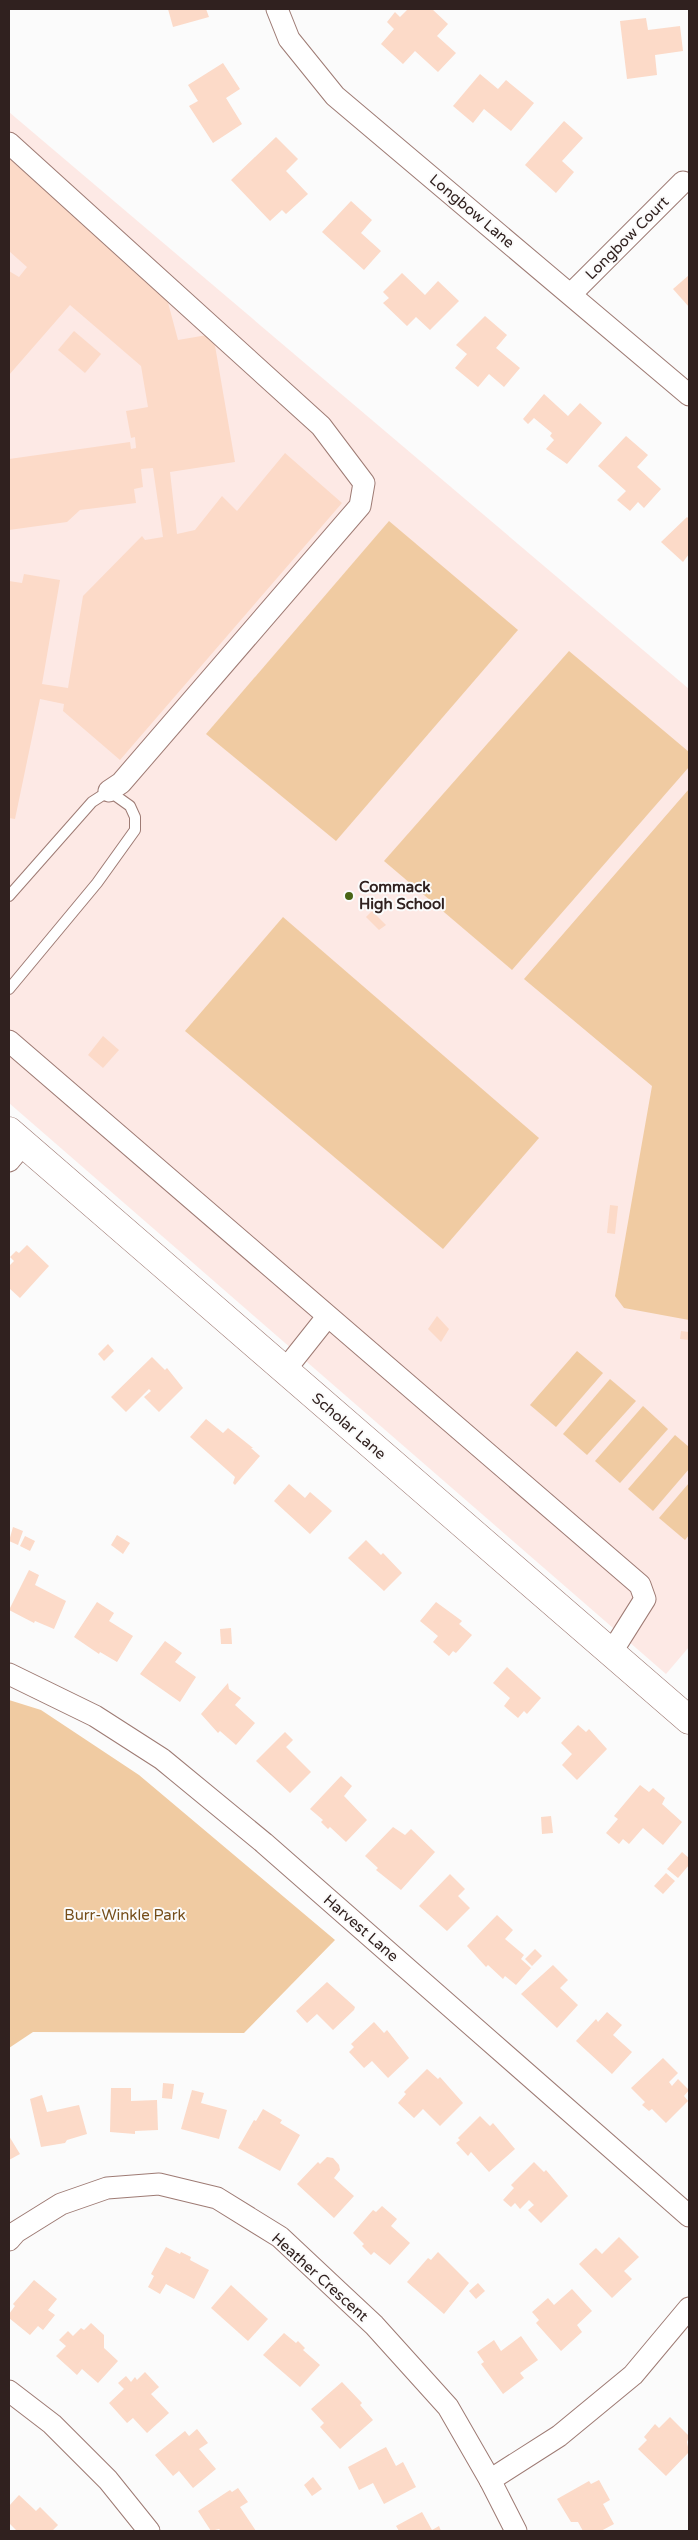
<svg xmlns="http://www.w3.org/2000/svg" width="698" height="2540" font-family="'Varela Round',sans-serif">
<style>
.built{fill:#fde9e5}
.green{fill:#f0cba2}
.building{fill:#fcdac8}
.lines{fill:none;stroke-linecap:round;stroke-linejoin:round}
.lane-casing{stroke:#9e7b74;stroke-width:12}
.street-casing{stroke:#9e7b74;stroke-width:23}
.secondary-casing{stroke:#9e7b74;stroke-width:29}
.lane{stroke:#fff;stroke-width:10}
.street{stroke:#fff;stroke-width:21}
.secondary{stroke:#fff;stroke-width:28}
.poi-dot{fill:#496415;stroke:#fbfbfb;stroke-width:2}
.labels{text-anchor:middle;dominant-baseline:central;stroke-width:4;stroke-linejoin:round;paint-order:stroke}
.street-label{font-size:15px;fill:#30211f;stroke:#fbfbfb}
.poi-label{font-size:15px;font-weight:bold;fill:#30211f;stroke:#fbfbfb;text-anchor:start}
.park-label{font-size:15px;fill:#754d19;stroke:#fbfbfb}
</style>
<rect width="100%" height="100%" fill="#fbfbfb"/>
<polygon class="built" points="9,112 689,689 689,1647 666,1674 9,1103"/>
<g class="green">
<polygon points="389,521 518,630 336,841 206,734"/>
<polygon points="569,651 689,752 689,767 512,970 384,861"/>
<polygon points="689,789 689,1320 624,1308 615,1296 652,1086 524,979"/>
<polygon points="283,917 539,1138 443,1249 185,1031"/>
<polygon points="577,1351 603,1373 556,1427 530,1405"/>
<polygon points="610,1379 636,1401 587,1455 563,1434"/>
<polygon points="643,1406 668,1429 620,1483 595,1461"/>
<polygon points="675,1435 689,1447 689,1469 653,1511 628,1489"/>
<polygon points="689,1483 689,1535 685,1540 659,1518"/>
<polygon points="9,1700 41,1710 139,1775 335,1940 244,2033 33,2032 9,2048"/>
</g>
<g class="building">
<polygon points="168,9 206,9 209,17 173,27"/>
<polygon points="408,9 432,9 448,24 437,36 456,53 438,72 415,51 403,64 381,44 394,29 387,22 395,12 400,17"/>
<polygon points="646,18 648,30 680,26 683,51 655,55 657,75 627,79 620,21"/>
<polygon points="223,63 240,89 226,98 242,124 213,143 189,106 198,101 188,85"/>
<polygon points="480,74 498,89 506,80 534,103 511,131 484,109 473,123 453,106"/>
<polygon points="564,121 583,138 562,161 574,172 556,193 525,165"/>
<polygon points="276,137 298,159 286,171 308,194 286,214 282,210 270,221 231,180"/>
<polygon points="9,158 166,295 178,340 213,334 235,462 170,472 177,534 195,530 222,496 237,511 285,453 342,503 120,760 63,711 64,704 40,699 15,819 9,818 9,581 22,583 24,574 60,580 42,684 68,688 83,596 142,536 145,540 163,537 153,468 141,469 143,487 134,489 136,503 80,510 67,522 9,530 9,459 130,442 131,449 136,448 135,437 131,438 126,411 148,407 141,366 70,305 9,375 9,271 19,277 27,267 9,251"/>
<polygon points="351,201 372,220 361,233 381,251 364,270 322,232"/>
<polygon points="402,273 425,295 438,281 459,301 430,330 416,317 407,326 383,303 389,298 383,292"/>
<polygon points="689,275 689,307 673,289"/>
<polygon points="485,316 507,335 496,348 520,368 504,387 489,374 478,387 455,368 467,354 456,345"/>
<polygon points="74,331 101,354 85,373 58,350"/>
<polygon points="544,394 568,416 580,403 602,423 567,464 546,449 554,440 550,436 552,433 534,418 528,424 523,419"/>
<polygon points="626,436 648,455 637,467 661,489 644,508 638,502 630,511 617,500 626,491 598,466"/>
<polygon points="687,517 689,519 689,554 683,562 661,542"/>
<polygon points="372,911 386,925 379,930 366,917"/>
<polygon points="103,1036 119,1050 103,1068 88,1055"/>
<polygon points="610,1205 618,1206 615,1234 607,1233"/>
<polygon points="27,1245 49,1266 20,1298 9,1288 9,1266 14,1261 10,1257 16,1251 19,1253"/>
<polygon points="437,1316 449,1329 441,1342 428,1329"/>
<polygon points="681,1331 689,1332 689,1340 680,1339"/>
<polygon points="108,1344 114,1351 104,1361 98,1354"/>
<polygon points="152,1357 165,1370 167,1368 183,1388 159,1412 144,1397 151,1391 149,1389 126,1412 111,1397"/>
<polygon points="206,1419 223,1433 228,1428 253,1448 251,1448 260,1456 235,1485 233,1483 235,1477 190,1437"/>
<polygon points="289,1484 305,1498 310,1492 332,1511 310,1534 274,1501"/>
<polygon points="13,1527 23,1531 18,1545 9,1541"/>
<polygon points="117,1535 130,1543 123,1554 111,1545"/>
<polygon points="25,1536 35,1541 30,1551 20,1546"/>
<polygon points="366,1540 381,1555 383,1553 402,1573 384,1591 348,1558"/>
<polygon points="29,1570 39,1575 35,1585 66,1601 54,1629 35,1621 34,1623 9,1610"/>
<polygon points="97,1602 114,1613 109,1621 133,1636 117,1662 100,1652 99,1654 74,1637"/>
<polygon points="436,1602 462,1621 459,1624 472,1635 456,1653 453,1651 449,1656 433,1642 438,1636 420,1621"/>
<polygon points="231,1628 232,1644 221,1644 220,1629"/>
<polygon points="165,1641 182,1653 175,1662 196,1677 180,1702 140,1674"/>
<polygon points="507,1667 541,1698 527,1714 524,1711 518,1718 504,1706 510,1698 493,1683"/>
<polygon points="228,1683 229,1689 241,1698 235,1705 255,1723 236,1745 220,1731 218,1733 201,1714"/>
<polygon points="578,1725 586,1732 589,1729 607,1749 577,1780 562,1765 572,1754 561,1743"/>
<polygon points="285,1732 293,1740 286,1747 311,1772 290,1793 256,1761"/>
<polygon points="341,1776 352,1786 344,1796 367,1820 346,1842 330,1827 328,1829 321,1822 323,1820 310,1809"/>
<polygon points="640,1785 649,1792 653,1788 665,1798 662,1804 682,1822 663,1845 643,1828 629,1844 623,1839 619,1844 606,1833 618,1819 614,1816"/>
<polygon points="551,1816 553,1833 542,1834 541,1817"/>
<polygon points="393,1827 405,1835 411,1829 435,1852 401,1890 376,1870 378,1868 365,1856"/>
<polygon points="682,1852 689,1858 689,1865 678,1878 667,1869"/>
<polygon points="666,1873 675,1881 663,1894 654,1886"/>
<polygon points="450,1874 465,1889 458,1896 470,1908 447,1931 419,1906"/>
<polygon points="497,1915 513,1930 505,1939 524,1955 521,1959 531,1968 516,1985 505,1976 503,1979 488,1965 486,1967 467,1946"/>
<polygon points="535,1949 542,1956 532,1966 525,1959"/>
<polygon points="553,1965 568,1980 560,1988 578,2005 557,2028 521,1994"/>
<polygon points="327,1982 355,2007 354,2010 333,2030 317,2014 307,2023 296,2011"/>
<polygon points="607,2012 622,2025 613,2035 632,2052 612,2074 576,2041 596,2019 598,2022"/>
<polygon points="374,2022 384,2033 387,2030 409,2058 388,2078 372,2061 364,2068 349,2052 354,2047 351,2044"/>
<polygon points="663,2058 678,2073 669,2082 672,2086 678,2079 689,2090 684,2096 688,2101 666,2123 652,2109 649,2111 642,2105 645,2102 631,2088"/>
<polygon points="427,2069 438,2079 440,2077 463,2103 440,2126 423,2109 414,2118 398,2103 406,2094 404,2092"/>
<polygon points="163,2083 174,2084 172,2099 162,2098"/>
<polygon points="111,2088 131,2088 131,2101 157,2100 158,2130 135,2131 135,2134 110,2132"/>
<polygon points="192,2090 204,2093 201,2103 227,2110 219,2139 181,2129"/>
<polygon points="42,2095 47,2112 79,2105 87,2134 67,2140 65,2143 41,2147 30,2099"/>
<polygon points="263,2109 282,2120 280,2123 300,2135 280,2171 238,2148 254,2120 256,2121"/>
<polygon points="480,2116 490,2126 493,2123 515,2149 489,2172 471,2152 468,2156 456,2143 460,2140 458,2138"/>
<polygon points="9,2136 20,2154 9,2160"/>
<polygon points="327,2157 333,2158 339,2165 340,2170 334,2178 354,2196 334,2218 297,2184 318,2162 320,2164"/>
<polygon points="534,2162 544,2172 546,2170 568,2196 541,2223 528,2210 534,2205 529,2200 520,2209 515,2203 511,2207 503,2200 514,2188 511,2185"/>
<polygon points="382,2206 397,2219 391,2226 410,2243 390,2265 374,2252 371,2255 362,2246 364,2244 353,2233 373,2210 376,2212"/>
<polygon points="619,2237 639,2257 624,2271 632,2279 612,2298 579,2264 596,2248 602,2254"/>
<polygon points="166,2247 180,2254 181,2252 191,2257 190,2260 209,2270 194,2299 166,2284 160,2294 148,2287 154,2276 151,2274"/>
<polygon points="438,2252 469,2283 444,2314 407,2282 428,2258 431,2260"/>
<polygon points="34,2280 57,2299 48,2310 55,2315 43,2330 38,2326 30,2335 9,2318 9,2314 15,2306 13,2304"/>
<polygon points="478,2283 485,2291 476,2299 469,2291"/>
<polygon points="231,2285 268,2319 248,2341 211,2308"/>
<polygon points="572,2289 592,2311 577,2325 582,2332 561,2351 536,2323 539,2320 532,2312 548,2298 554,2305"/>
<polygon points="91,2323 104,2335 104,2348 118,2361 98,2383 82,2369 77,2375 56,2356 66,2346 59,2340 68,2331 73,2336 81,2328 84,2330"/>
<polygon points="284,2333 296,2343 298,2341 305,2348 303,2350 320,2365 300,2387 263,2355"/>
<polygon points="521,2336 538,2360 520,2373 524,2378 503,2394 481,2364 484,2362 477,2352 494,2340 501,2351"/>
<polygon points="145,2372 159,2387 151,2394 169,2413 147,2433 133,2418 127,2423 109,2403 124,2389 118,2383 126,2376 131,2382 135,2377 137,2380"/>
<polygon points="342,2382 362,2403 360,2405 373,2420 340,2449 320,2427 324,2423 311,2409"/>
<polygon points="670,2417 689,2436 687,2442 689,2452 666,2476 638,2449 647,2440 644,2437 655,2424 659,2428"/>
<polygon points="197,2429 208,2443 199,2449 216,2469 193,2488 179,2471 173,2476 155,2455 185,2431 189,2436"/>
<polygon points="386,2447 396,2466 403,2462 416,2487 384,2504 373,2483 359,2490 348,2467"/>
<polygon points="313,2477 322,2489 312,2496 304,2485"/>
<polygon points="599,2480 610,2500 603,2504 614,2524 601,2531 583,2531 578,2522 571,2522 557,2499 589,2481 591,2484"/>
<polygon points="238,2488 248,2502 240,2507 256,2531 221,2531 219,2529 211,2531 198,2511 230,2490 232,2492"/>
<polygon points="19,2495 36,2511 40,2507 58,2525 52,2531 17,2531 9,2523 9,2506"/>
<polygon points="422,2512 432,2530 439,2526 441,2531 399,2531 396,2526"/>
</g>
<g class="lines">
<defs>
<polyline id="lane" points="9,896 92,802 109,791 130,806 135,817 135,830 97,883 9,989"/>
<g id="street">
<polyline points="277,9 289,39 335,96 689,395"/>
<polyline points="9,143 321,426 364,483 360,506 121,783 109,791"/>
<polyline points="571,294 683,182"/>
<polyline points="9,1041 640,1585 645,1599 611,1653"/>
<polyline points="9,1161 23,1144"/>
<polyline points="285,1370 327,1317"/>
<polyline points="9,1674 95,1716 162,1759 264,1843 689,2216"/>
<polyline points="9,2240 16,2232 61,2204 107,2188 159,2184 217,2198 280,2237 374,2325 448,2407 490,2480 516,2531"/>
<polyline points="9,2391 52,2424 108,2480 149,2531"/>
<polyline points="490,2480 559,2436 633,2375 689,2308"/>
</g>
<polyline id="secondary" points="9,1131 689,1720"/>
</defs>
<use href="#lane" class="lane-casing"/>
<use href="#street" class="street-casing"/>
<use href="#secondary" class="secondary-casing"/>
<use href="#lane" class="lane"/>
<use href="#street" class="street"/>
<use href="#secondary" class="secondary"/>
</g>
<circle class="poi-dot" cx="349" cy="896" r="5"/>
<g class="labels">
<g class="street-label">
<text transform="translate(472 211) rotate(40)">Longbow Lane</text>
<text transform="translate(627 238) rotate(-45)">Longbow Court</text>
<text transform="translate(349 1426) rotate(41)">Scholar Lane</text>
<text transform="translate(361 1928) rotate(41)">Harvest Lane</text>
<text transform="translate(320 2277) rotate(42)">Heather Crescent</text>
</g>
<g class="poi-label">
<text x="359" y="887">Commack<tspan x="359" dy="17">High School</tspan></text>
</g>
<g class="park-label">
<text x="125" y="1915">Burr-Winkle Park</text>
</g>
</g>
<rect width="698" height="2540" fill="none" stroke="#30211f" stroke-width="20"/>
</svg>
